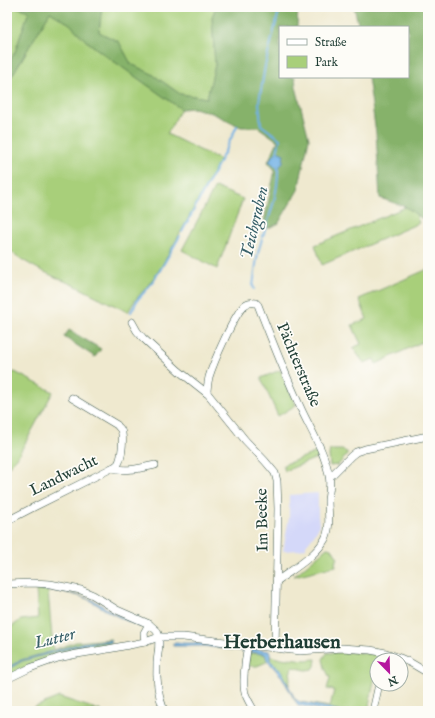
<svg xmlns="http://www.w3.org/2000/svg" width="435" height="718" font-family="'IM FELL English',serif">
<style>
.built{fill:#d4d8f9}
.green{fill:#a8cf7a;stroke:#648657}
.forest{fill:#86b26a;stroke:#52784f}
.water{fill:#71b1e5;stroke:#48778c}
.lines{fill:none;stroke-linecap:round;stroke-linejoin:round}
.stream{stroke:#71b1e5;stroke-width:2}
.minor-casing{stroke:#3e574b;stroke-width:8}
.minor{stroke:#fff;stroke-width:7}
.labels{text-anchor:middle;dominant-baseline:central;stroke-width:3.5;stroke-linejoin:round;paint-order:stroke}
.street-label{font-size:16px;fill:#1f3d34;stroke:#fdfcf7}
.water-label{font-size:17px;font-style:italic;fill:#386069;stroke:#fdfcf7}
.district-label{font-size:20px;font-weight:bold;fill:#1f3d34;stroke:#fdfcf7}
</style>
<rect width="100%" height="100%" fill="#fdfcf7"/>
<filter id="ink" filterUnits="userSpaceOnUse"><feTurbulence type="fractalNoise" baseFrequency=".025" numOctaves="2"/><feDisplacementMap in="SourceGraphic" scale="8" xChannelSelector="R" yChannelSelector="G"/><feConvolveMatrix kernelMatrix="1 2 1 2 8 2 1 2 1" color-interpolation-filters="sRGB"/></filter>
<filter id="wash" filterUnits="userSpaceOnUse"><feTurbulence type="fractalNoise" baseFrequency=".012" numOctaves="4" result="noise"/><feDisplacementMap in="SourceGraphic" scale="16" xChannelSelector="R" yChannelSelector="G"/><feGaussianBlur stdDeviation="0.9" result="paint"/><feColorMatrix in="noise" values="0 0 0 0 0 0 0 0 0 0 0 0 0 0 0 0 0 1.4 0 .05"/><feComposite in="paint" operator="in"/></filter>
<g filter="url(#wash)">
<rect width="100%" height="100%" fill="#efe9cf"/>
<polygon class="built" points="318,493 318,516 319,524 318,529 311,539 306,545 306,548 302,549 301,550 283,551 289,517 289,495"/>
<g class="green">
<polygon points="7,7 16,7 29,11 15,52 7,67"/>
<polygon points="102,7 216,7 212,17 215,65 207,98 180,94 152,74 131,64 119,42 99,32"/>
<path d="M50,12l20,12 15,16 20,15 76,54 -14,25 53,26 -37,68 -23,41 -14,19 -10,11 -8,13c-17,-8 -34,-17 -50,-25 -25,-11 -51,-21 -71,-39v-164z"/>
<polygon points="215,187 243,199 217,269 182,250"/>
<polygon points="406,207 416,214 419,223 322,265 315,245"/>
<polygon points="428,269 428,339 376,364 374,359 364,363 353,348 361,344 352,325 367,319 359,299"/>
<polygon points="280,370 296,405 278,416 261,378"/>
<polygon points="15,372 53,392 17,458 7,468 7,375 11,373"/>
<polygon points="330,450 342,450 347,452 347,455 338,465 330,466 329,455"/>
<polygon points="317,452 319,457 285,471 283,465"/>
<polygon points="327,548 332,549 338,558 335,562 336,566 294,576"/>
<polygon points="36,590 48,591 53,650 76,642 111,639 111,645 75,650 63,653 7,676 7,630 21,620 38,618"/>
<polygon points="353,652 374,654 379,658 378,660 377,660 377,666 368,711 342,711 300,702 330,707 334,690 327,689 330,678 325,668 323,659 327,653"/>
<polygon points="249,653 265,654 267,660 269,661 257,666 248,666"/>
<polygon points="270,656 281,659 281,658 288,659 288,658 306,660 316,659 315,666 313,669 306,670 292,667 290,674 291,675 289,685 282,672 270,660"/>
<polygon points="59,697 102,711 28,711 35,707"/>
</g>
<g class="forest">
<polygon points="16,7 102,7 99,32 119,42 131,64 152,74 180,94 207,98 215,65 212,17 216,7 298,7 297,27 280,27 280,77 295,77 296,87 309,139 298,190 278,224 268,228 263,226 275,170 268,162 278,141 258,127 241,127 212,113 194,108 181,109 105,55 85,40 70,24 50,12 7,84 7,66 15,52 29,11"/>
<polygon points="354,7 428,7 428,223 406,207 380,198 376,133 368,77 408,77 408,27 359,27"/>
<polygon points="69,330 101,349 95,357 64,337"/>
</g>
<g class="water">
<polygon points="277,151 284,154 283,162 278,169 269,161"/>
<path d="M36,588l16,1 32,8 9,3 21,13 27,12 -1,2c-12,-6 -25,-11 -36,-18 -7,-4 -12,-8 -19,-11 -15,-6 -33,-8 -49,-9z"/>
<polygon points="111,640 111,643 105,642 78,646 22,661 7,670 7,668 21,660 82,643"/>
<polygon points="173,643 208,643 270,651 270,660 282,672 295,699 300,702 342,711 326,711 298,705 294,699 282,677 267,660 265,654 204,646 173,646"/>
</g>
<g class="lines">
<g class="stream">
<polyline points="277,153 280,139 261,125 259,102 265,66 280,7"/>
<polyline points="182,232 223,155 237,126"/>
<path d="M254,289l-1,-3c2,-13 3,-26 6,-37 8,-28 20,-53 19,-82"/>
<polyline points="131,312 138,299 148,288 159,272 180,236"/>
</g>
</g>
</g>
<g filter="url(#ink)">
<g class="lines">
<defs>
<g id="minor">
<polyline points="132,322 137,331 143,338 179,371 208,394 245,440 265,461 275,473 277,481 278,509 275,648"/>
<path d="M207,393c0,-6 1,-11 2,-16 4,-13 26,-65 36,-72 3,-3 7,-3 11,-2l2,2c14,36 28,71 44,106 10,21 23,42 27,65 2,8 0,16 -1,24 0,12 3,28 -3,39 -9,17 -32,30 -48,42"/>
<path d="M112,468c15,4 29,0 43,-3"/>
<polyline points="330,477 351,456 356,452 365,449 428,436"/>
<path d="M7,521l27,-14 78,-39c2,-1 5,-3 6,-4 4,-6 6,-27 3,-34 -1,-2 -3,-3 -4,-5l-45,-27"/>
<path d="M7,584l25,-1 18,1 31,6 12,5 24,15 32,14 8,7c4,9 1,21 0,31 -1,17 1,33 7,49"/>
<polyline points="145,642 144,633 149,624"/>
<path d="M248,644c-2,12 -6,38 -3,49 2,6 6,12 9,18"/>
<polyline points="7,679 30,668 58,658 77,654 108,649 145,642 159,637 183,637 300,651 342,648 370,650 386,653 400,658 411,663 428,673"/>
<polyline points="373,711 379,684"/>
</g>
</defs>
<use href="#minor" class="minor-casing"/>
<use href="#minor" class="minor"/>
</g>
</g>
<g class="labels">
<g class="street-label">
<text transform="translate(298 365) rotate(67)">Pächterstraße</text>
<text transform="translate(64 476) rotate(-26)">Landwacht</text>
<text transform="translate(263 520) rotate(-91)">Im Beeke</text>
</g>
<g class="water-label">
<text transform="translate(255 223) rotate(-77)">Teichgraben</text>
<text transform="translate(55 639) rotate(-14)">Lutter</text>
</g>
<g class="district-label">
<text x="282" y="642">Herberhausen</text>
</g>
</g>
<rect width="435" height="718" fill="none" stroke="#fdfcf7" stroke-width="24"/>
<rect x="279" y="26" width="130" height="52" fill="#fdfcf7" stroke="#a4b0a9"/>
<rect x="287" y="39" width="20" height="6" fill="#ffffff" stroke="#a4b0a9"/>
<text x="315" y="46" font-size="12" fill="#1f3d34">Straße</text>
<rect x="287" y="56" width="20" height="12" fill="#a8cf7a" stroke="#a4b0a9"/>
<text x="315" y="66" font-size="12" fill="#1f3d34">Park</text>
<g transform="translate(389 672) rotate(157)"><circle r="19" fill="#fdfcf7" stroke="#a4b0a9"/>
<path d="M0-3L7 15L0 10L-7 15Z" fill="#b5179e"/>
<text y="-6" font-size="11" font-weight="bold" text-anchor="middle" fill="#1f3d34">N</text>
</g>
</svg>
